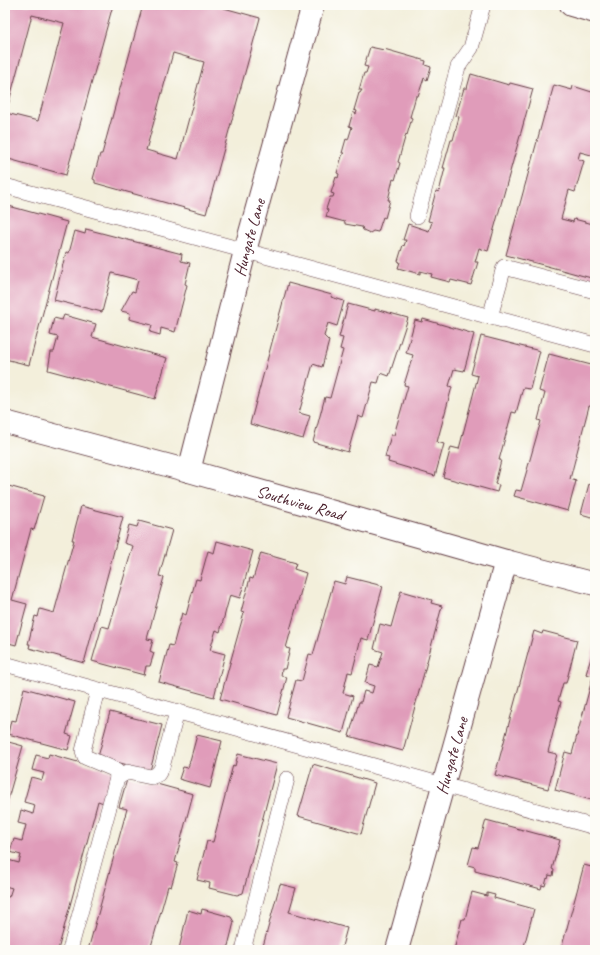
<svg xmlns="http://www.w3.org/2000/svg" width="600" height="955" font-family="Caveat,sans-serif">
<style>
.building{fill:#e09cba;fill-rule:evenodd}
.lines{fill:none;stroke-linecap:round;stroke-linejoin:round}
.service-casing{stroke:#633e45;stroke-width:16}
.minor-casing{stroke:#633e45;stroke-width:24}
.primary-casing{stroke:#633e45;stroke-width:24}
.service{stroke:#fff;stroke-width:15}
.minor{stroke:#fff;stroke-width:22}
.primary{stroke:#fff;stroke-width:22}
.labels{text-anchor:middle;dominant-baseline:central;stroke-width:3;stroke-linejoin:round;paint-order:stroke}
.street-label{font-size:17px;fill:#4a1f2b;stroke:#fdfcf7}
</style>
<rect width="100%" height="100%" fill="#fdfcf7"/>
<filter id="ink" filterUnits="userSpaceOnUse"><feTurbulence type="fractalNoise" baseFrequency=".025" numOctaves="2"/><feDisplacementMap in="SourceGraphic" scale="8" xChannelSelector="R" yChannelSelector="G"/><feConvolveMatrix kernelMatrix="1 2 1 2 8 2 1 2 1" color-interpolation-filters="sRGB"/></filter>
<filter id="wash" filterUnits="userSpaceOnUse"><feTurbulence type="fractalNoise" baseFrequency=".012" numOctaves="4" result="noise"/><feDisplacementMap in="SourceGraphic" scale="16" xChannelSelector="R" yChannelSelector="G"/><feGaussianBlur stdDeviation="0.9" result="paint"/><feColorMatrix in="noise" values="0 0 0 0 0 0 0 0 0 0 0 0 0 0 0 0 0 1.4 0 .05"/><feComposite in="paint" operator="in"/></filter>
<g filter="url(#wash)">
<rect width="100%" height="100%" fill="#f3efdb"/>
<g id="blocks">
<g class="building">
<path d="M5,5h108l-47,170 -61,-17zM32,15l32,8 -26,98 -32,-8z"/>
<path d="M143,5h70l47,13 -54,196 -111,-31v-3l-2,-1 7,-25h2zM173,53l31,9 -26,97 -32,-9z"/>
<polygon points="370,47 384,50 384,49 426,61 425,65 431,67 427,80 424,78 418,96 416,96 410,117 412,118 407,135 406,134 398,162 400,163 395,180 393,179 388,200 390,200 385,218 383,217 378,232 373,231 370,233 363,230 362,227 345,224 345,222 326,217 328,210 326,209 330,197 333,197 334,194 331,193 336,177 338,178 339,174 337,173 342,156 344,153 342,153 346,139 348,140 352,127 349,126 353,112 356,114 357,111 354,110 359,93 360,93 362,90 359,90 364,73 366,73 368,67 364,66"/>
<polygon points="471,74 509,85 510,83 533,89 488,251 479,248 475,262 478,262 471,285 451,280 450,282 431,277 432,274 420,271 420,274 398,268 400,262 398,261 403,245 404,246 406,240 403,240 408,224 429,231 432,222 428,221 436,191 439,192 445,168 443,168 451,140 453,140 459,117 456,116 464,88 467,88"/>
<polygon points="554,85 572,90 573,86 595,93 595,156 580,152 578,159 584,161 575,192 569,190 561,219 573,222 574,219 593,224 595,218 595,279 506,255 545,112 546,113"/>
<polygon points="5,205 67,222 29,365 5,359"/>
<polygon points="86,229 182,254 181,261 190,263 185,284 187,285 175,332 161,328 160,335 150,332 152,325 129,319 130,313 121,311 132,291 135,292 138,280 112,273 102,312 54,300 66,252 69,253 75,231 85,234"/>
<polygon points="288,283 332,295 331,297 344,301 337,326 328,323 324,336 329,341 322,367 313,364 299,413 310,416 303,439 250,424"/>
<polygon points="348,304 375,311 375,309 408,318 389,376 381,373 378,383 373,382 363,418 358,416 348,452 313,442 325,397 330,398 343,350 340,349 343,338 339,337"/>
<polygon points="64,315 96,324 92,337 167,358 155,399 48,370 51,352 54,352 58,337 50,335 54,318 62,320"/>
<polygon points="423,319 474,334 464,371 454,369 449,386 452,387 437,442 444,444 435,476 388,462 389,458 385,457 391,435 394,435 408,386 404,385 413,355 406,353 415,320 422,322"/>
<polygon points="481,336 540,351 530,389 523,388 516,413 512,412 499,460 501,460 495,484 499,485 497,492 443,477 451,447 459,449 478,376 471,374"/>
<polygon points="549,354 595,366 595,407 589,406 570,479 576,481 568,511 514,496 516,490 521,491 541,421 538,420 545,393 539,391"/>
<polygon points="589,484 595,486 595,518 581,514"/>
<polygon points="5,485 44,496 34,530 31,529 12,600 27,604 16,645 5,642"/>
<polygon points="81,506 123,517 84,663 29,648 30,644 28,644 35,616 38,617 40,609 54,613 74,540 72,540"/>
<polygon points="139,521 172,530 159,576 164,577 147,639 153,640 150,651 154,653 150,666 146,666 144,675 92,661 102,626 109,628 133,546 124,543 129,525 137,527"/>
<polygon points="217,541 253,551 240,598 230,595 220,632 216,630 210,650 225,654 214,697 159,682 169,645 173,646 182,613 186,615 196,579 200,580 208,551 214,553"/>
<polygon points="261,553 296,563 294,569 306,573 290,630 291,630 286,648 290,649 285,669 282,669 281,676 287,677 277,715 220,699 244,613 241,612 250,578 253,579"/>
<polygon points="347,577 383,586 368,640 361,638 352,673 348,672 343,693 353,696 343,733 286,717 296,680 302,681 309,654 313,655 334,581 345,584"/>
<polygon points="401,591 432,600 431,603 442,606 403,751 349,736 359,702 361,702 364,691 372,693 374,686 365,683 370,665 378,667 383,652 374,649 380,624 391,627"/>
<polygon points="534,631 542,634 543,631 577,640 566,683 563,683 558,701 561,702 548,752 557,754 548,789 495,775"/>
<polygon points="595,645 595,801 555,790 565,752 572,754 593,676 586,674"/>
<polygon points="24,688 75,702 66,734 72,736 68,750 8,734 11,720 16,721"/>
<polygon points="110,712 162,725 150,771 98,757"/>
<polygon points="197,735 222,741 210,788 179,779 183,767 188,768"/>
<polygon points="5,741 23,746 5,809"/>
<polygon points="49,754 114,772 106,804 98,801 58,950 5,950 5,896 9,897 12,888 5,886 5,870 8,860 19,863 21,855 10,852 14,839 22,841 26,825 18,823 21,810 33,814 35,805 24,802 31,777 42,780 44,773 32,770 36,755 48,758"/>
<polygon points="238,754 277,764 243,893 237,895 209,888 210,883 197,880 207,841 213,842 233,765 235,766"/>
<polygon points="313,764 375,783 361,834 298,816"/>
<polygon points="128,776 193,794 175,862 178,863 171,887 168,886 150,950 88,950 127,809 119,807"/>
<polygon points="486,820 560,840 552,869 554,870 553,876 549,875 548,879 547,878 545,886 542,885 541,889 475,871 475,867 468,865 473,847 478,848"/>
<polygon points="584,865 595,868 595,950 561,950"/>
<polygon points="280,884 296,888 289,912 347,928 341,950 262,950"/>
<polygon points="472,892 487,896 487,893 495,895 494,898 534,909 523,950 454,950 462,919 465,919"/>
<polygon points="202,909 231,917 234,922 227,950 179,949 188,910 201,914"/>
</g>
</g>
</g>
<g filter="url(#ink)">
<use href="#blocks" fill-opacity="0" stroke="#633e45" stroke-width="1"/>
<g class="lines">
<defs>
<g id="service">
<polyline points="5,186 595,345"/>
<polyline points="417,216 458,67 471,48 483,5"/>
<polyline points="490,317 504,267 595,291"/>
<polyline points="5,664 595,827"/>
<polyline points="117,778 127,772 151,777 158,774 162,767 177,712"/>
<polyline points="70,950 117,778 116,770 85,757 83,751 98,690"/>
<polyline points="243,950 287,779"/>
</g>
<g id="minor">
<path id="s1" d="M5,422l184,49 317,90 89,23"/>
<path id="s2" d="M189,471l56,-220 68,-246"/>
<path id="s3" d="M397,950l109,-389"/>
</g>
<polyline id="primary" points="571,5 595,12"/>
</defs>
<use href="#service" class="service-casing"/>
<use href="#minor" class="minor-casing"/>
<use href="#primary" class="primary-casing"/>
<use href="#service" class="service"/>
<use href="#minor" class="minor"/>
<use href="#primary" class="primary"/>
</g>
</g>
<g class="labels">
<g class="street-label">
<text stroke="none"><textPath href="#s2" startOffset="241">Hungate Lane</textPath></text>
<text stroke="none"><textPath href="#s1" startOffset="306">Southview Road</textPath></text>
<text stroke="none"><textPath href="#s3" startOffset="202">Hungate Lane</textPath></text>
</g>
</g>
<rect width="600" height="955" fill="none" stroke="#fdfcf7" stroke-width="20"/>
</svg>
